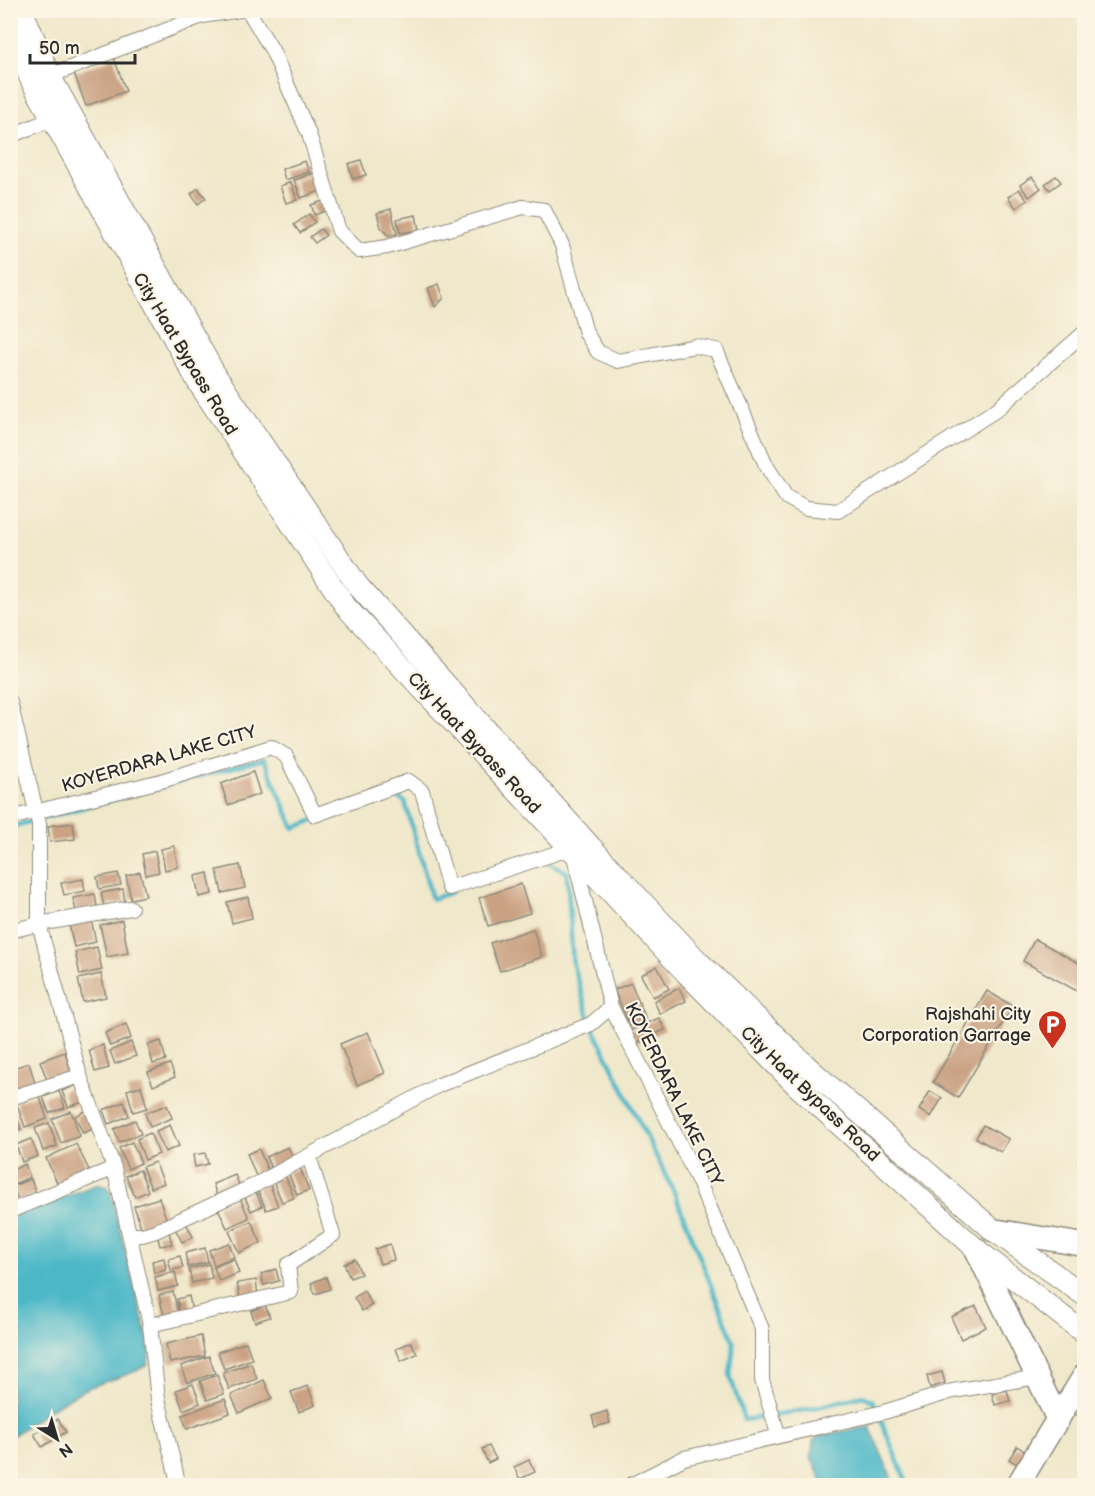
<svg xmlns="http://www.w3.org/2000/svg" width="1095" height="1496" font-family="'Balsamiq Sans',sans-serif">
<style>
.water{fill:#4bb7c7;stroke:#3b7179;stroke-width:1.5}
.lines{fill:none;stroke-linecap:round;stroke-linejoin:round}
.stream{stroke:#4bb7c7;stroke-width:4.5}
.building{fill:#caa283}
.minor-casing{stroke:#8e8a7b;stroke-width:16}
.primary-casing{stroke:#8e8a7b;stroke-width:23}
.trunk-casing{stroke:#8e8a7b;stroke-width:25}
.minor{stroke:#fff;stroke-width:14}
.primary{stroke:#fff;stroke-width:21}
.trunk{stroke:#fff;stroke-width:22}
.labels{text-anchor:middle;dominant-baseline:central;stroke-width:4.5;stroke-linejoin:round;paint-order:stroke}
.street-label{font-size:18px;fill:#2b2b2b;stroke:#fcf5e5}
.poi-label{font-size:18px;fill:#2b2b2b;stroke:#fcf5e5;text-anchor:end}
</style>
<rect width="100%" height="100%" fill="#fcf5e5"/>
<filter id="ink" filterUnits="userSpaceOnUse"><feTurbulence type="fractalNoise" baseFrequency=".0167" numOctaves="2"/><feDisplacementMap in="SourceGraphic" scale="12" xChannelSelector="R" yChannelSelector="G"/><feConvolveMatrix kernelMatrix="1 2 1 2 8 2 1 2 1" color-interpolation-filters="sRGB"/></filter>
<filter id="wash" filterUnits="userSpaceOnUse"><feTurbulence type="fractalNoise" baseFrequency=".008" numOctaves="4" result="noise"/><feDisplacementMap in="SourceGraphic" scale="24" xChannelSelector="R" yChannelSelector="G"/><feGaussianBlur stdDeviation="1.35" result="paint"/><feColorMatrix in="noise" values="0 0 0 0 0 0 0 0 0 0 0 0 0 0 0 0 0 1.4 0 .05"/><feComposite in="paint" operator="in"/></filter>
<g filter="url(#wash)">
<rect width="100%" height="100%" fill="#f0e8cb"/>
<g class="water">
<path d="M98,1184l10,3 2,4 38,148 2,15 -3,11c-19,12 -41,15 -61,24 -27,13 -51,31 -75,48v-220z"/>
<polygon points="870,1427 893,1481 891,1485 824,1485 811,1458 813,1441 822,1435"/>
</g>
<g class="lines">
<g class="stream">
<polyline points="389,791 405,802 432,899 452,892"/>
<polyline points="10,827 264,759 294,828 317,819"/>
<polyline points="546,861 567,872 573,965 591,1024 674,1192 734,1343 730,1375 744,1420 805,1410 863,1396 873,1401 908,1486"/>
</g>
</g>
<g id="blocks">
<g class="building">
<polygon points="114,58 126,91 86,106 74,73"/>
<polygon points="361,160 366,175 353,179 348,164"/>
<polygon points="305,161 309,172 285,180 282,169"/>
<polygon points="316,172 323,190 301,198 294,180"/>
<polygon points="1056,176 1061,182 1050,190 1045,184"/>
<polygon points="1032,177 1041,188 1029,197 1020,185"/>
<polygon points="291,182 297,200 286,203 280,186"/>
<polygon points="198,188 206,198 198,204 191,194"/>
<polygon points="1019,189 1027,200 1016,208 1008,197"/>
<polygon points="323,201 327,210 315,215 311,205"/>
<polygon points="391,209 397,234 389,236 381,228 377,213"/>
<polygon points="309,214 315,222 300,233 294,225"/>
<polygon points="416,215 419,230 400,233 397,219"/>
<polygon points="321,229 326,235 315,243 310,237"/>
<polygon points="439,284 444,298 435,307 428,288"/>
<polygon points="253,772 260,794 228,805 221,784"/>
<polygon points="73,823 75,839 50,842 48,826"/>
<polygon points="174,846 178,867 165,870 161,849"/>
<polygon points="155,851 159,872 146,875 142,854"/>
<polygon points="240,865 245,888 222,893 217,870"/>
<polygon points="140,872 146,896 131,899 126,876"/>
<polygon points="118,873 121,885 99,889 97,877"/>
<polygon points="208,873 212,894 199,897 195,876"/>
<polygon points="83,879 85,891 64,895 61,883"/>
<polygon points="521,884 530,913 488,926 479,898"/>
<polygon points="123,889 125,902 104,906 101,893"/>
<polygon points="95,894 97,907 76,911 73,898"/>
<polygon points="248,897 252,918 232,923 227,902"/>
<polygon points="91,919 96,942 74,947 69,925"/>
<polygon points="122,920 128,953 107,957 100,925"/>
<polygon points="533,929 542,957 500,971 490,943"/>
<polygon points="1035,939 1084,966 1084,995 1023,961"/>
<polygon points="97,947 102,970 80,975 75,952"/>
<polygon points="657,966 669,989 653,997 641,975"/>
<polygon points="101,974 106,997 83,1002 78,979"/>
<polygon points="631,983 646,1019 630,1026 614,990"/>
<polygon points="679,988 686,1001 660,1014 654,1001"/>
<polygon points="987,991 1013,1006 958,1098 933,1082"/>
<polygon points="659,1018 665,1030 636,1043 631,1030"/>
<polygon points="126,1024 131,1038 110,1046 105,1033"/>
<polygon points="368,1032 385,1073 357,1085 340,1044"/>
<polygon points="161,1041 166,1060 153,1064 148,1045"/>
<polygon points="131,1042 136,1056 115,1064 110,1051"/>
<polygon points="103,1045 109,1068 95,1072 89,1050"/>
<polygon points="65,1052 71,1072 47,1080 40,1061"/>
<polygon points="29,1063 35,1083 10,1091 10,1069"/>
<polygon points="170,1064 175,1077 153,1086 148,1072"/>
<polygon points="77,1085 83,1102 68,1107 62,1091"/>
<polygon points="141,1086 147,1108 133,1112 127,1090"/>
<polygon points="59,1091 65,1108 49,1113 43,1097"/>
<polygon points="930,1091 942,1098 931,1117 919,1110"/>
<polygon points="39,1094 47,1119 25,1127 16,1102"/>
<polygon points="10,1101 21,1129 10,1133"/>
<polygon points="124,1102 129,1116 108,1124 103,1110"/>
<polygon points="167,1105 172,1118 150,1127 145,1113"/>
<polygon points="87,1110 95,1128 83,1133 75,1116"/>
<polygon points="71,1111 80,1136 61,1143 52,1119"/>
<polygon points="135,1120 141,1134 119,1142 114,1129"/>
<polygon points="49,1123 57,1146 43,1151 35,1128"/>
<polygon points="170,1125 179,1146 165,1152 156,1131"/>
<polygon points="983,1125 1009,1139 1001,1152 976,1138"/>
<polygon points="150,1133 159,1154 145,1160 137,1139"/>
<polygon points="31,1139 38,1156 22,1162 16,1145"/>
<polygon points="132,1142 141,1163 128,1169 119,1148"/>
<polygon points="76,1144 89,1170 58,1185 46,1158"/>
<polygon points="288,1147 294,1159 271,1168 266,1157"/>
<polygon points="259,1149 268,1171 256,1176 247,1154"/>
<polygon points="205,1153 208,1164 195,1167 193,1155"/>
<polygon points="155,1162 164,1183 151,1188 142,1167"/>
<polygon points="25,1164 30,1177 10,1186 10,1171"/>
<polygon points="300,1168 309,1190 297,1195 288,1172"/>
<polygon points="140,1170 148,1191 135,1197 126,1176"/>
<polygon points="235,1175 240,1187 217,1196 213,1184"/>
<polygon points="285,1175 294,1198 282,1202 273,1180"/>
<polygon points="31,1179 36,1194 18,1201 13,1186"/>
<polygon points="269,1183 278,1206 266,1210 257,1188"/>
<polygon points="255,1190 262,1206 251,1211 244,1195"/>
<polygon points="239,1196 249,1218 227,1228 217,1206"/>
<polygon points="159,1198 167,1221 142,1230 134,1206"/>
<polygon points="251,1221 261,1243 239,1253 229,1231"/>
<polygon points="186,1223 193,1237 182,1242 175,1228"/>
<polygon points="169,1232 172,1244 160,1246 157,1234"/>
<polygon points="229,1243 234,1257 214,1265 209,1250"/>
<polygon points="390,1244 394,1260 380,1264 375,1249"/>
<polygon points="205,1248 208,1262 188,1267 185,1253"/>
<polygon points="180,1256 183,1268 171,1270 168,1259"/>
<polygon points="164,1258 166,1270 154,1273 152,1261"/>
<polygon points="234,1259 239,1273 219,1281 214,1267"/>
<polygon points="355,1259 361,1274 350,1278 344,1264"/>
<polygon points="209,1264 212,1278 192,1283 189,1269"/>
<polygon points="276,1269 279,1281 264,1285 261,1274"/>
<polygon points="175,1272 178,1286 158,1291 155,1277"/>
<polygon points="326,1277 330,1289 315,1294 311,1283"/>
<polygon points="256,1280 258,1296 240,1299 237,1283"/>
<polygon points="364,1291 372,1305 362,1311 354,1298"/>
<polygon points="173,1292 179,1316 165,1320 159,1295"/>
<polygon points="189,1296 192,1311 180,1314 177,1299"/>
<polygon points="265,1305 270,1317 255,1322 251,1311"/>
<polygon points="976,1306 986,1327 961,1339 951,1317"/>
<polygon points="201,1336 205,1356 170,1363 166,1344"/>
<polygon points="246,1342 252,1359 224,1369 218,1352"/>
<polygon points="411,1342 417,1354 401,1361 396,1349"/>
<polygon points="209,1356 215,1373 187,1383 181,1366"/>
<polygon points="251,1363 257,1379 229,1389 223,1373"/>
<polygon points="942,1372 945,1383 930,1388 927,1376"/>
<polygon points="217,1375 224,1394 207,1400 200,1381"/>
<polygon points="264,1380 272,1398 239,1413 231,1395"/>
<polygon points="193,1384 200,1403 183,1410 176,1390"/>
<polygon points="308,1386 315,1405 299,1412 291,1392"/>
<polygon points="1007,1390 1010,1401 995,1405 992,1394"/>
<polygon points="225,1399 230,1413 187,1429 182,1415"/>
<polygon points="1082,1401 1084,1402 1084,1413 1081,1418 1074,1413"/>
<polygon points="607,1411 610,1423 595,1427 592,1416"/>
<polygon points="58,1419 66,1432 42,1447 34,1434"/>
<polygon points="489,1446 496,1459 488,1463 482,1449"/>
<polygon points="1017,1446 1027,1453 1018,1465 1009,1459"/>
<polygon points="529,1460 535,1472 520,1479 514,1467"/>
</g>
</g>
</g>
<g filter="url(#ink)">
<use href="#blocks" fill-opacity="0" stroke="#8e8a7b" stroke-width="1.5"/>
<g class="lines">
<defs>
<g id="minor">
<polyline points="248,10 272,50 309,134 339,231 359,251 387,247 523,207 544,210 562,245 586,333 598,352 618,361 695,346 716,350 766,465 786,497 806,508 838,511 996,410 1084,333"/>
<polyline points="50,76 202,16 240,10"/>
<polyline points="10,136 52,119"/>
<polyline points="10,702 39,824 39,924 80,1076 114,1168 150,1325 158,1399 179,1486"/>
<polyline points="10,818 161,781 271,747 286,756 315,815 409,781 422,791 449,888 572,848 611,1007 698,1180 762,1329 762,1380 778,1434"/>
<polyline points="10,931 39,924 131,908"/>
<polyline points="10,1098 80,1076"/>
<polyline points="10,1211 114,1168"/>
<polyline points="130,1235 142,1235 156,1231 255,1185 439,1085 591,1024 611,1007"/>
<polyline points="150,1325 291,1292 288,1265 333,1235 309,1156"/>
<polyline points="629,1486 684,1458 884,1412 953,1391 1038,1377"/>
</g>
<g id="primary">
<polyline points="22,10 50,76 216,376 358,586 591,847 699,962 811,1070 993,1230 1084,1295"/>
<polyline points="10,34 33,84 199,384 346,607 686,973 796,1085 976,1249 1084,1333"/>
</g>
<g id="trunk">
<polyline points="993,1230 1084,1245"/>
<polyline points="976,1249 1058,1420"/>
<polyline points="1017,1486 1084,1376"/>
</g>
</defs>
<use href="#minor" class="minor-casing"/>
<use href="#primary" class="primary-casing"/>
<use href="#trunk" class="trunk-casing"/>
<use href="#minor" class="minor"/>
<use href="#primary" class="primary"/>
<use href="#trunk" class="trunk"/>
</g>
</g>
<defs>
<symbol id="parking-pin" viewBox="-11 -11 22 30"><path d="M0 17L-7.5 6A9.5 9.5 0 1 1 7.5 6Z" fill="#c8321e" stroke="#fcf5e5"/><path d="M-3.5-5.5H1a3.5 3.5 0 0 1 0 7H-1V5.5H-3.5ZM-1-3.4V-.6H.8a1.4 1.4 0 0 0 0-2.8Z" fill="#fff"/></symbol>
</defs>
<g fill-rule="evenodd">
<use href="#parking-pin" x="1036" y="1008" width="33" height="45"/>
</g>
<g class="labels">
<g class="street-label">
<text transform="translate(185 354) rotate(59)">City Haat Bypass Road</text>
<text transform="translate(474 743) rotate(47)">City Haat Bypass Road</text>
<text transform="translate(159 759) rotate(-16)">KOYERDARA LAKE CITY</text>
<text transform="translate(674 1094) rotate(64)">KOYERDARA LAKE CITY</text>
<text transform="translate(810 1094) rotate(44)">City Haat Bypass Road</text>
</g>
<g class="poi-label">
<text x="1031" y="1014">Rajshahi City<tspan x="1031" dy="21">Corporation Garrage</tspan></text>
</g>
</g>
<rect width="1095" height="1496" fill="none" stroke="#fcf5e5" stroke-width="36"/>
<g transform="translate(57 1439) rotate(143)" stroke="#fcf5e5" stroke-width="4.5" paint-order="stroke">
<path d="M0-4.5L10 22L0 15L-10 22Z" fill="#2b2b2b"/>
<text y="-9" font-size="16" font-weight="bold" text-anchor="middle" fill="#2b2b2b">N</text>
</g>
<path d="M30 54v9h105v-9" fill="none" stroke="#2b2b2b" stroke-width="3"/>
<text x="39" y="54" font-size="18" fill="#2b2b2b" stroke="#fcf5e5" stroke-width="4.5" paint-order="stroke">50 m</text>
</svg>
